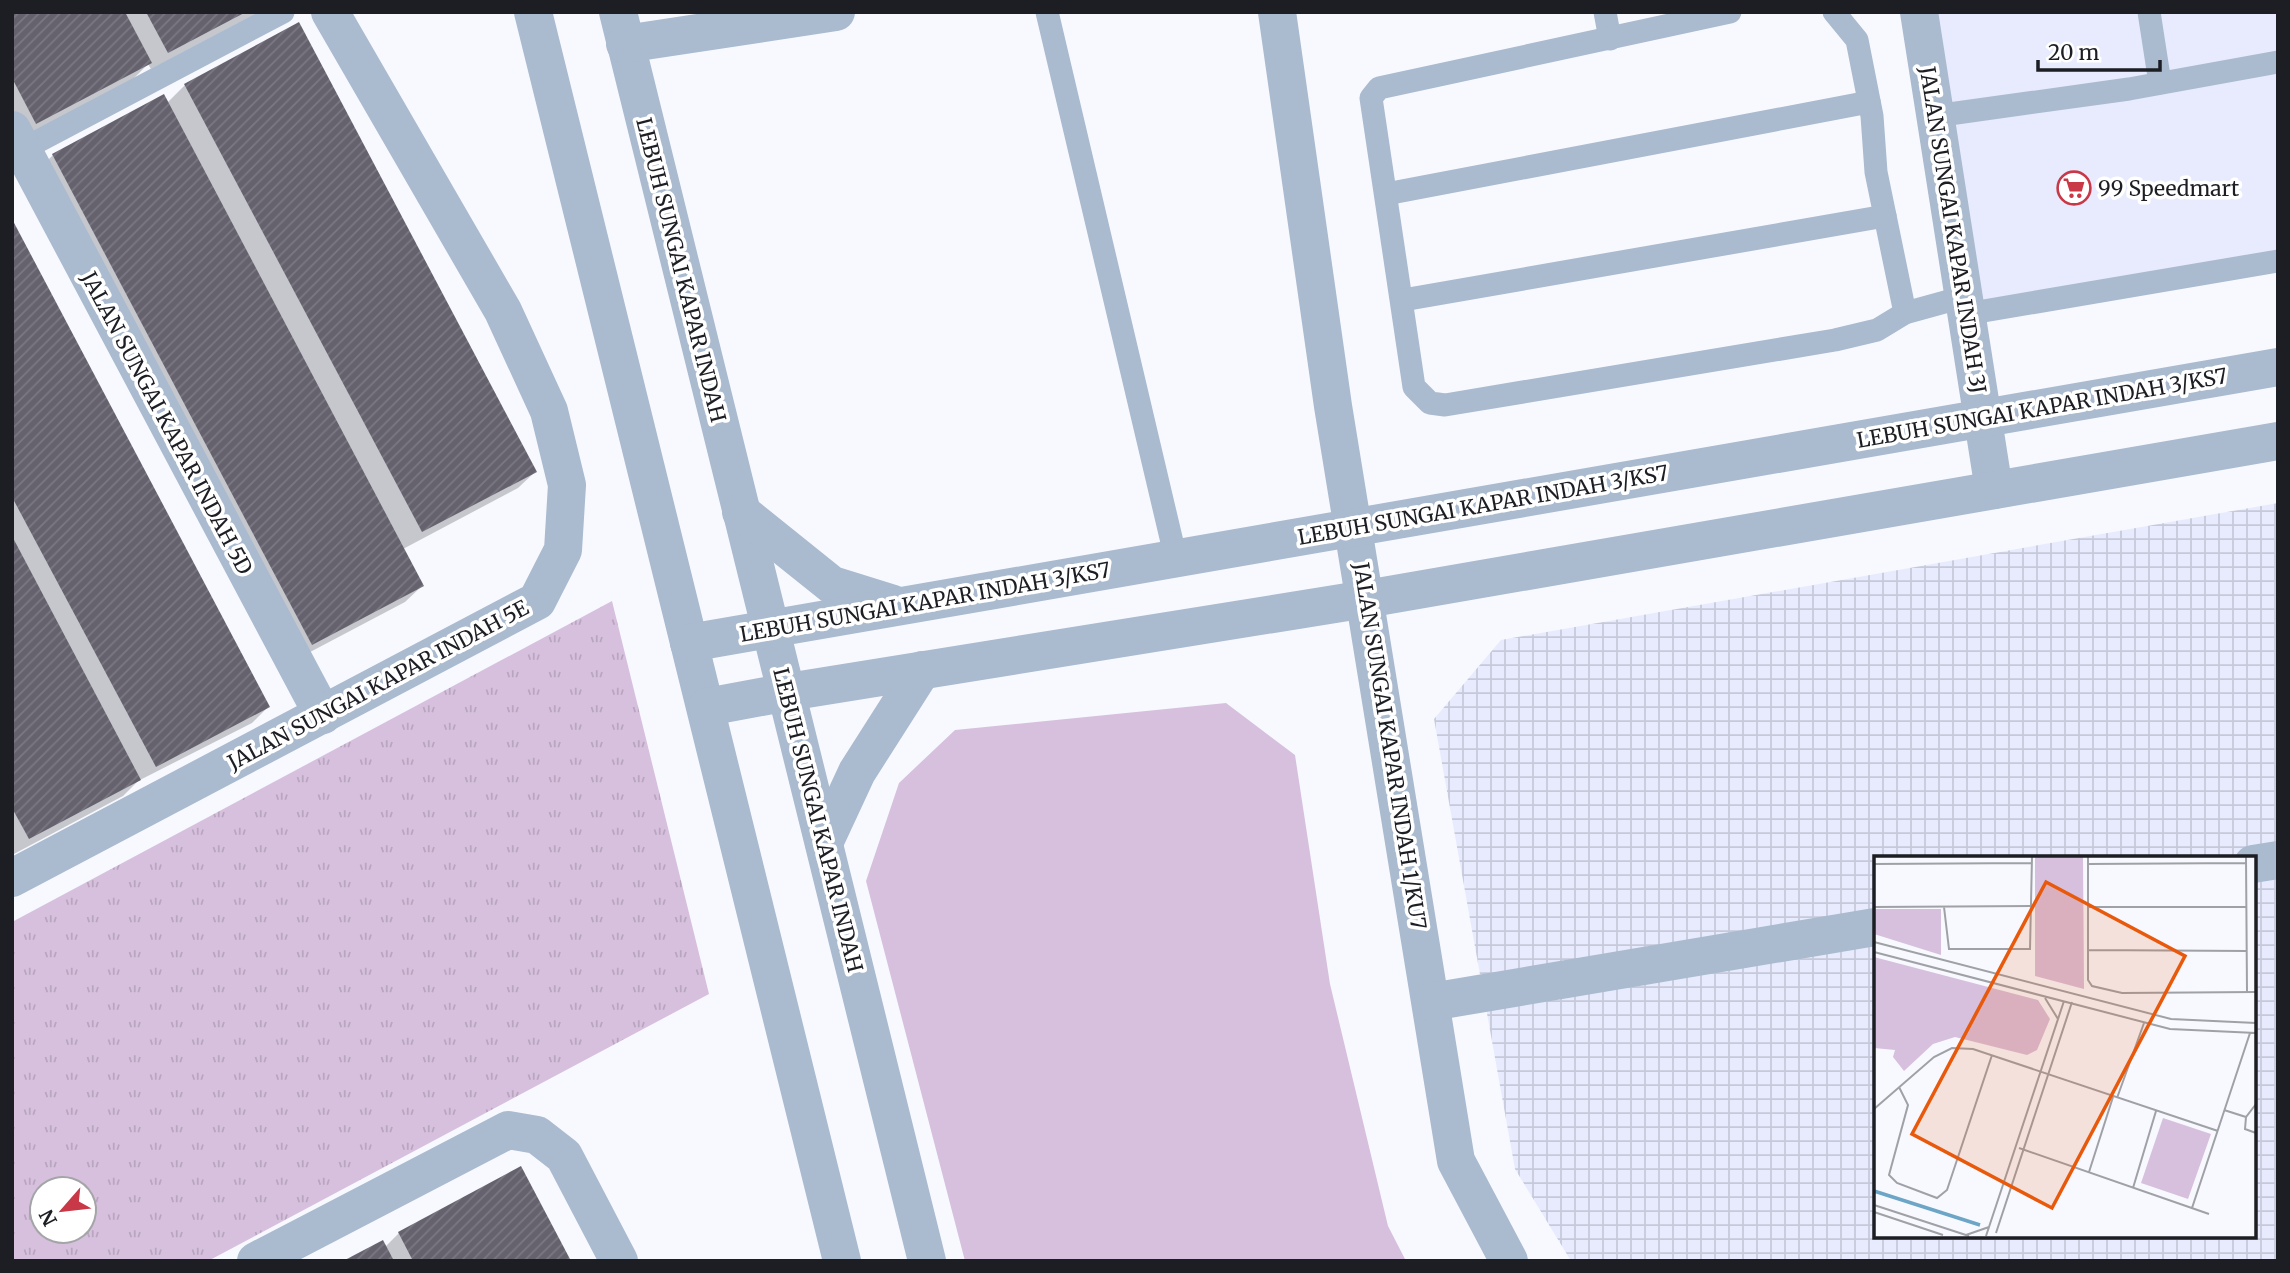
<svg xmlns="http://www.w3.org/2000/svg" width="2290" height="1273" font-family="Merriweather,serif">
<style>
.built{fill:#e7ebfd}
.industrial{fill:url(#industrial-grid);fill-rule:evenodd}
.grass{fill:#d7c0de}
.park{fill:url(#park-tufts);fill-rule:evenodd}
.shadow{fill:#0003}
.building{fill:url(#building-hatch)}
.lines{fill:none;stroke-linecap:round;stroke-linejoin:round}
.lane{stroke:#aabacf;stroke-width:23}
.street{stroke:#aabacf;stroke-width:38}
.labels{text-anchor:middle;dominant-baseline:central;stroke-width:7;stroke-linejoin:round;paint-order:stroke}
.poi-label{font-size:21px;fill:#1c1e23;stroke:#fff;text-anchor:start}
.street-label{font-size:21px;fill:#1c1e23;stroke:#fff}
.inset-river{fill:none;stroke:#6ca5c6;stroke-width:3.5}
.inset-road{fill:none;stroke:#9fa1a7;stroke-width:2}
.view{fill:#e8590c;fill-opacity:0.15;stroke:#e8590c;stroke-width:3.5}
.inset-edge{fill:none;stroke:#1c1e23;stroke-width:3.5}
</style>
<defs>
<pattern id="industrial-grid" width="8" height="8" patternUnits="userSpaceOnUse" patternTransform="scale(1.75)"><rect width="8" height="8" fill="#e7ebfd"/><path d="M0 4h8M4 0v8" fill="none" stroke="#c6c9d9"/></pattern>
<pattern id="park-tufts" width="24" height="20" patternUnits="userSpaceOnUse" patternTransform="scale(1.75)"><rect width="24" height="20" fill="#d7c0de"/><path d="M3 7l-1-3M5 7V3M7 7l1-3M15 17l-1-3M17 17v-4M19 17l1-3" fill="none" stroke="#b8a5be"/></pattern>
<pattern id="building-hatch" width="6" height="6" patternUnits="userSpaceOnUse" patternTransform="scale(1.75)"><rect width="6" height="6" fill="#65626e"/><path d="M-1 1l2-2M0 6l6-6M5 7l2-2" fill="none" stroke="#7a7882"/></pattern>
</defs>
<rect width="100%" height="100%" fill="#f7f9ff"/>
<polygon class="built" points="1937,12 2278,12 2278,252 1981,303"/>
<path class="industrial" d="M2278,503v758h-707l-56,-92 -81,-450 67,-79zM1875,858h378v378h-378z"/>
<polygon class="grass" points="1226,703 1295,755 1330,984 1388,1226 1406,1261 965,1261 866,881 899,783 955,730"/>
<path class="park" d="M612,601l97,393 -501,267h-196v-339zM42,1189h42v42h-42z"/>
<g class="shadow">
<polygon points="12,12 259,12 151,69 148,64 133,79 19,140 12,126"/>
<polygon points="185,85 535,472 518,488 403,549 422,586 405,602 295,660 36,172 53,155 167,103"/>
<polygon points="12,223 268,707 252,723 138,781 123,796 12,855"/>
<polygon points="399,1233 569,1261 346,1261 385,1247"/>
</g>
<g class="building">
<polygon points="12,12 125,12 152,63 36,124 12,78"/>
<polygon points="146,12 246,12 168,53"/>
<polygon points="299,22 537,472 422,532 184,84"/>
<polygon points="164,94 424,586 312,645 52,154"/>
<polygon points="12,219 270,707 156,767 12,497"/>
<polygon points="12,536 141,780 29,839 12,808"/>
<polygon points="521,1166 571,1261 413,1261 398,1232"/>
<polygon points="383,1240 394,1261 343,1261"/>
</g>
<g class="lines">
<g class="lane">
<polyline points="1047,12 1176,559"/>
<polyline points="1605,12 1610,39"/>
<polyline points="1730,12 1379,88 1371,98 1414,387 1430,403 1445,405 1835,340 1877,330 1905,313 1963,297"/>
<polyline points="1834,12 1857,40 1872,116 1876,172 1905,313"/>
<polyline points="2149,12 2160,83"/>
<polyline points="1935,116 2129,89 2278,62"/>
<polyline points="12,155 283,12"/>
<polyline points="1386,194 1869,102"/>
<polyline points="1403,300 1885,216"/>
<polyline points="1966,314 2278,261"/>
</g>
<g class="street">
<polyline points="533,12 842,1261"/>
<polyline points="618,12 927,1261"/>
<polyline points="1277,12 1333,406 1456,1161 1509,1261"/>
<polyline points="1919,12 1994,490"/>
<polyline points="625,44 836,12"/>
<polyline points="12,130 323,715"/>
<polyline points="741,512 832,585 893,604"/>
<polyline points="689,643 2278,367"/>
<polyline points="707,707 788,692 1366,599 2278,441"/>
<polyline points="824,843 857,772 922,670"/>
<polyline points="2253,864 2278,860"/>
<polyline points="12,878 537,601 563,550 567,485 549,411 503,311 330,12"/>
<polyline points="1431,1002 1875,927"/>
<polyline points="256,1261 508,1130 537,1135 564,1156 619,1261"/>
</g>
</g>
<defs>
<symbol id="supermarket-ring" viewBox="-11 -11 22 22"><circle r="9.5" fill="#fff" stroke="#c83847" stroke-width="1.5"/><path d="M-6-5.5h2.5l.6 2H6L4.5 2H-2.5L-4.4-4H-6ZM-1.5 3.2a1.3 1.3 0 1 0 .1 0ZM3 3.2a1.3 1.3 0 1 0 .1 0Z" fill="#c83847"/></symbol>
</defs>
<g fill-rule="evenodd">
<use href="#supermarket-ring" x="2055" y="169" width="38" height="38"/>
</g>
<g class="labels">
<g class="poi-label">
<text x="2098" y="188">99 Speedmart</text>
</g>
<g class="street-label">
<text transform="translate(1953 230) rotate(81)">JALAN SUNGAI KAPAR INDAH 3J</text>
<text transform="translate(681 270) rotate(76)">LEBUH SUNGAI KAPAR INDAH</text>
<text transform="translate(2042 408) rotate(-10)">LEBUH SUNGAI KAPAR INDAH 3/KS7</text>
<text transform="translate(167 423) rotate(62)">JALAN SUNGAI KAPAR INDAH 5D</text>
<text transform="translate(1483 505) rotate(-10)">LEBUH SUNGAI KAPAR INDAH 3/KS7</text>
<text transform="translate(925 602) rotate(-10)">LEBUH SUNGAI KAPAR INDAH 3/KS7</text>
<text transform="translate(378 685) rotate(-28)">JALAN SUNGAI KAPAR INDAH 5E</text>
<text transform="translate(1390 746) rotate(81)">JALAN SUNGAI KAPAR INDAH 1/KU7</text>
<text transform="translate(818 820) rotate(76)">LEBUH SUNGAI KAPAR INDAH</text>
</g>
</g>
<g transform="translate(1874 856)">
<rect width="382" height="382" fill="#f7f9ff"/>
<path d="M0,101l164,43 12,19 -13,31 -10,5 -72,-18 -22,7 -29,27 -11,-14 2,-7 -21,-2z" fill="#d7c0de"/>
<path d="M161,1h48l1,132 -49,-13zM0,53h67v46l-67,-21zM289,262l48,16 -23,65 -47,-16z" fill="#d7c0de"/>
<path class="inset-river" d="M0,335l106,34"/>
<path class="inset-road" d="M214,1v123l4,6 30,7 134,-1M372,1l1,135M0,8l158,-1M214,8l158,-1M0,51l158,-1M70,51l5,42h81l2,-92M214,51h159M0,86l297,77 85,4M214,94l159,1M0,96l296,77 86,4M171,142l13,21M25,231l9,18 -19,70 8,8 40,15 10,-8 45,-135M243,242l27,-75M0,253l60,-52 18,-9 21,1 245,82M350,254l22,7 10,-13M372,261l-1,12 11,4M145,292l190,66M215,316l24,-75M259,332l23,-77M0,349l95,31M318,352l58,-175M0,356l69,23M122,377l76,-231M92,379l23,-8M112,380l78,-235"/>
<path class="view" d="M172,26l139,74 -133,252 -140,-74z"/>
<rect width="382" height="382" class="inset-edge"/>
</g>
<rect width="2290" height="1273" fill="none" stroke="#1c1e23" stroke-width="28"/>
<g transform="translate(63 1210) rotate(242)"><circle r="33" fill="#ffffff" stroke="#a4a5a7" stroke-width="2"/>
<path d="M0-5L12 26L0 18L-12 26Z" fill="#c83847"/>
<text y="-10" font-size="19" font-weight="bold" text-anchor="middle" fill="#1c1e23">N</text>
</g>
<path d="M2038 60v10h122v-10" fill="none" stroke="#1c1e23" stroke-width="3.5"/>
<text x="2048" y="60" font-size="21" fill="#1c1e23" stroke="#ffffff" stroke-width="5" paint-order="stroke">20 m</text>
</svg>
